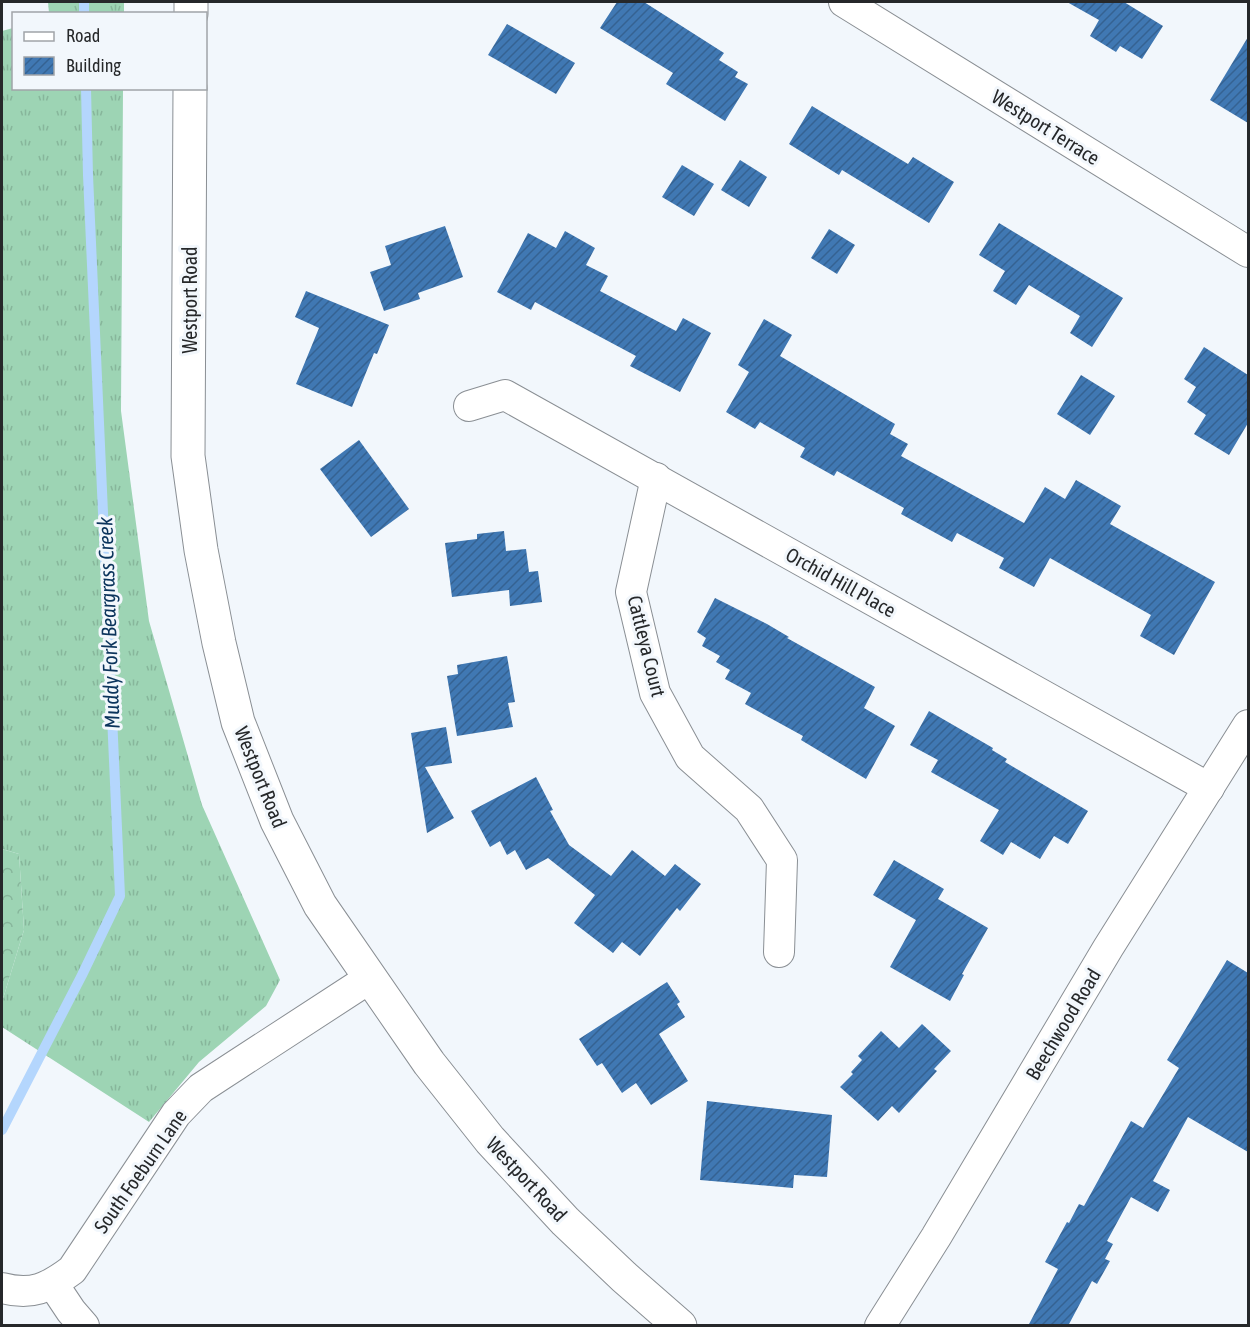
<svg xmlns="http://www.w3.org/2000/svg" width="1250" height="1327" font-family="'Asap Condensed',sans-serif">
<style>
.grass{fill:url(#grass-tufts)}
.forest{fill:url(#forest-crowns)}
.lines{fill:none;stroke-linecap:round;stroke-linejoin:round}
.stream{stroke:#b4d6fd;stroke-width:10}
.building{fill:url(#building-hatch)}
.street-casing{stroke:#8a8f94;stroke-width:32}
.secondary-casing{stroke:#8a8f94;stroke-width:35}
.street{stroke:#fff;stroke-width:30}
.secondary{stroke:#fff;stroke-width:33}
.labels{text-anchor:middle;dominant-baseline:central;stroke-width:6;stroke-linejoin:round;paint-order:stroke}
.street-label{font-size:20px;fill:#26282a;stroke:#f2f7fc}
.water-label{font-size:21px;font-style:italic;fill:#0b345c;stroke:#f2f7fc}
</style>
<defs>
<pattern id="grass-tufts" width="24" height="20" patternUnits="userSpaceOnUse" patternTransform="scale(1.5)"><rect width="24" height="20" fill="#9dd4b4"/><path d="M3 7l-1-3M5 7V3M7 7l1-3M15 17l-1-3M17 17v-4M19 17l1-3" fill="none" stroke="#87b69b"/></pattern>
<pattern id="forest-crowns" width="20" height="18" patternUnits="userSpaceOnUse" patternTransform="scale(1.5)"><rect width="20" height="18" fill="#9dd4b4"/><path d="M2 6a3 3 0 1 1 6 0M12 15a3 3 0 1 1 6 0" fill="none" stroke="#87b69b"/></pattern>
<pattern id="building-hatch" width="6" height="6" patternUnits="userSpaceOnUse" patternTransform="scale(1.5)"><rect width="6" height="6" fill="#4078b3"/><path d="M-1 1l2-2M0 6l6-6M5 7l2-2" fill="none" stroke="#356292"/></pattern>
</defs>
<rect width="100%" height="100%" fill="#f2f7fc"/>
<g class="grass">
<polygon points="48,2 124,2 124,13 49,13"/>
<polygon points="13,28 14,88 123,89 121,411 149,621 202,805 280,980 266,1006 199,1062 149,1122 2,1027 2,1002 24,930 19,854 2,849 2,31"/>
</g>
<polygon class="forest" points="2,849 19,854 24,930 2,1002"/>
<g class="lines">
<g class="stream">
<polyline points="84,2 84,14"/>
<polyline points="2,1130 82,975 120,896 88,175 86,88"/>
</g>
</g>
<g class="building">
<polygon points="617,2 644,2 724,53 719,60 738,72 735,77 748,84 725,121 666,84 673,73 600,28"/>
<polygon points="1067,2 1124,2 1163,26 1142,59 1120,46 1116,52 1090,36 1099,20"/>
<polygon points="507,24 575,63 556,94 488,55"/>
<polygon points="1248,37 1248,123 1210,100"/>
<polygon points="812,106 908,164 913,157 954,182 929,223 842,170 839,175 789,144"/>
<polygon points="740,160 767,177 749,207 721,190"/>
<polygon points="682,165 714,184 694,216 662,197"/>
<polygon points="999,223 1123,298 1092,347 1070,333 1080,316 1029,285 1016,305 993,291 1005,271 979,255"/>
<polygon points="445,226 463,277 418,293 420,299 384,311 370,272 391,265 385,246"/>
<polygon points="829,229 855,245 837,274 811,258"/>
<polygon points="565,231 595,248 586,265 608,276 600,291 676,331 683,318 711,333 680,392 630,366 636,356 535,302 531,310 497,292 528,233 556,248"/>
<polygon points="306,291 389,325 377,354 374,353 352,407 296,384 319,328 295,317"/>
<polygon points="764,319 792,335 780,356 895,424 890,434 908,444 901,456 1024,523 1045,487 1065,499 1076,480 1121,506 1110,524 1215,582 1174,655 1140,636 1151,615 1050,558 1034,587 999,568 1004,558 957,533 952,542 901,514 904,508 837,471 834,476 800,457 805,448 760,422 755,429 726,412 749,372 738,365"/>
<polygon points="1204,347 1248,375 1248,423 1229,455 1194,434 1206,415 1187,402 1196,387 1184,379"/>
<polygon points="1081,375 1115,396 1090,435 1057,414"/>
<polygon points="359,440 409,509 371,537 320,469"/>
<polygon points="504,531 506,551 526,549 529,572 538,571 542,602 510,606 509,590 452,597 445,543 477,539 477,534"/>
<polygon points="715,598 767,624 789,637 787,638 875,687 864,708 895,726 866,779 801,740 803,736 745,704 751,693 725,679 730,670 716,662 720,656 702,646 706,638 697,632"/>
<polygon points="507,656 515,702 508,703 513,727 457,736 447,676 458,674 457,665"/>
<polygon points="929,711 993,748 992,750 1007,759 1005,762 1088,811 1068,844 1054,836 1040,859 1011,842 1003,855 980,841 999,810 931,772 938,760 910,745"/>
<polygon points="446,727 452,763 425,767 454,818 427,833 411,733"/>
<polygon points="536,777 553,810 550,811 569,845 611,876 632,850 665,876 675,864 701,884 680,911 677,908 640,956 622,942 613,953 574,923 595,895 548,858 526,870 515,850 507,855 500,841 490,847 471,811"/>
<polygon points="894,860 944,889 938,899 988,928 962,974 964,975 950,1001 890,967 916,920 873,895"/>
<polygon points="1227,960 1248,973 1248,1152 1188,1117 1153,1181 1170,1190 1158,1212 1131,1197 1107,1241 1113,1244 1105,1259 1110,1261 1097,1284 1092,1281 1068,1326 1028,1326 1058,1269 1045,1262 1067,1222 1069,1223 1079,1204 1084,1206 1131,1121 1143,1128 1179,1068 1167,1060"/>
<polygon points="667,982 680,1002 677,1004 685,1017 659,1034 688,1081 651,1105 636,1083 622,1093 602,1063 597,1066 579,1039"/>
<polygon points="922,1024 951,1051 934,1069 937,1071 899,1113 892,1106 878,1121 840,1087 853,1074 851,1072 862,1060 858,1056 881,1031 899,1048"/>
<polygon points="707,1101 832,1115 827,1177 794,1175 793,1188 700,1180"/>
</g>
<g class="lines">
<defs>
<g id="street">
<polyline points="844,2 1248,252"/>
<polyline points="469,406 505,395 1209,788"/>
<polyline points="656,478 631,592 655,693 690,757 749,809 782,860 779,952"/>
<polyline points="53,1284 71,1311 84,1326"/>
<path d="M2,1288c30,8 46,0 70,-18l104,-156 25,-26 169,-110"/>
<polyline points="880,1326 936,1237 1108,948 1248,725"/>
</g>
<g id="secondary">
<polyline points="191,14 191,2"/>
<polyline points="190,88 188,456 201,550 219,643 238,722 277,821 320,905 429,1063 490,1140 565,1221 624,1277 680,1326"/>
</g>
</defs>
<use href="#street" class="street-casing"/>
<use href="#secondary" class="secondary-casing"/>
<use href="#street" class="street"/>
<use href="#secondary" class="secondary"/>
</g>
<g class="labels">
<g class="street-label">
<text transform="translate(1046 127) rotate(32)">Westport Terrace</text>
<text transform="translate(189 300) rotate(-90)">Westport Road</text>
<text transform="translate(841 582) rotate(29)">Orchid Hill Place</text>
<text transform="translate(647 646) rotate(76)">Cattleya Court</text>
<text transform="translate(261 777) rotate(68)">Westport Road</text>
<text transform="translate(1063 1024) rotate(-59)">Beechwood Road</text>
<text transform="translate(140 1171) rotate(-55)">South Foeburn Lane</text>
<text transform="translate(527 1179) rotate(47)">Westport Road</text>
</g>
<g class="water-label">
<text transform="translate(108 623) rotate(-92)">Muddy Fork Beargrass Creek</text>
</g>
</g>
<rect width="1250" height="1327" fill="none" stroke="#26282a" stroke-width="6"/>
<rect x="12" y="12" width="195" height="78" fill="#f2f7fc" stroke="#a0a4a8" stroke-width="1.5"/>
<rect x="24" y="32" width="30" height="9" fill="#ffffff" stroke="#a0a4a8" stroke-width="1.5"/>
<text x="66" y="42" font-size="18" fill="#26282a">Road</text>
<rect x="24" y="57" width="30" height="18" fill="url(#building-hatch)" stroke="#a0a4a8" stroke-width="1.5"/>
<text x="66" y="72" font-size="18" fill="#26282a">Building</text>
</svg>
